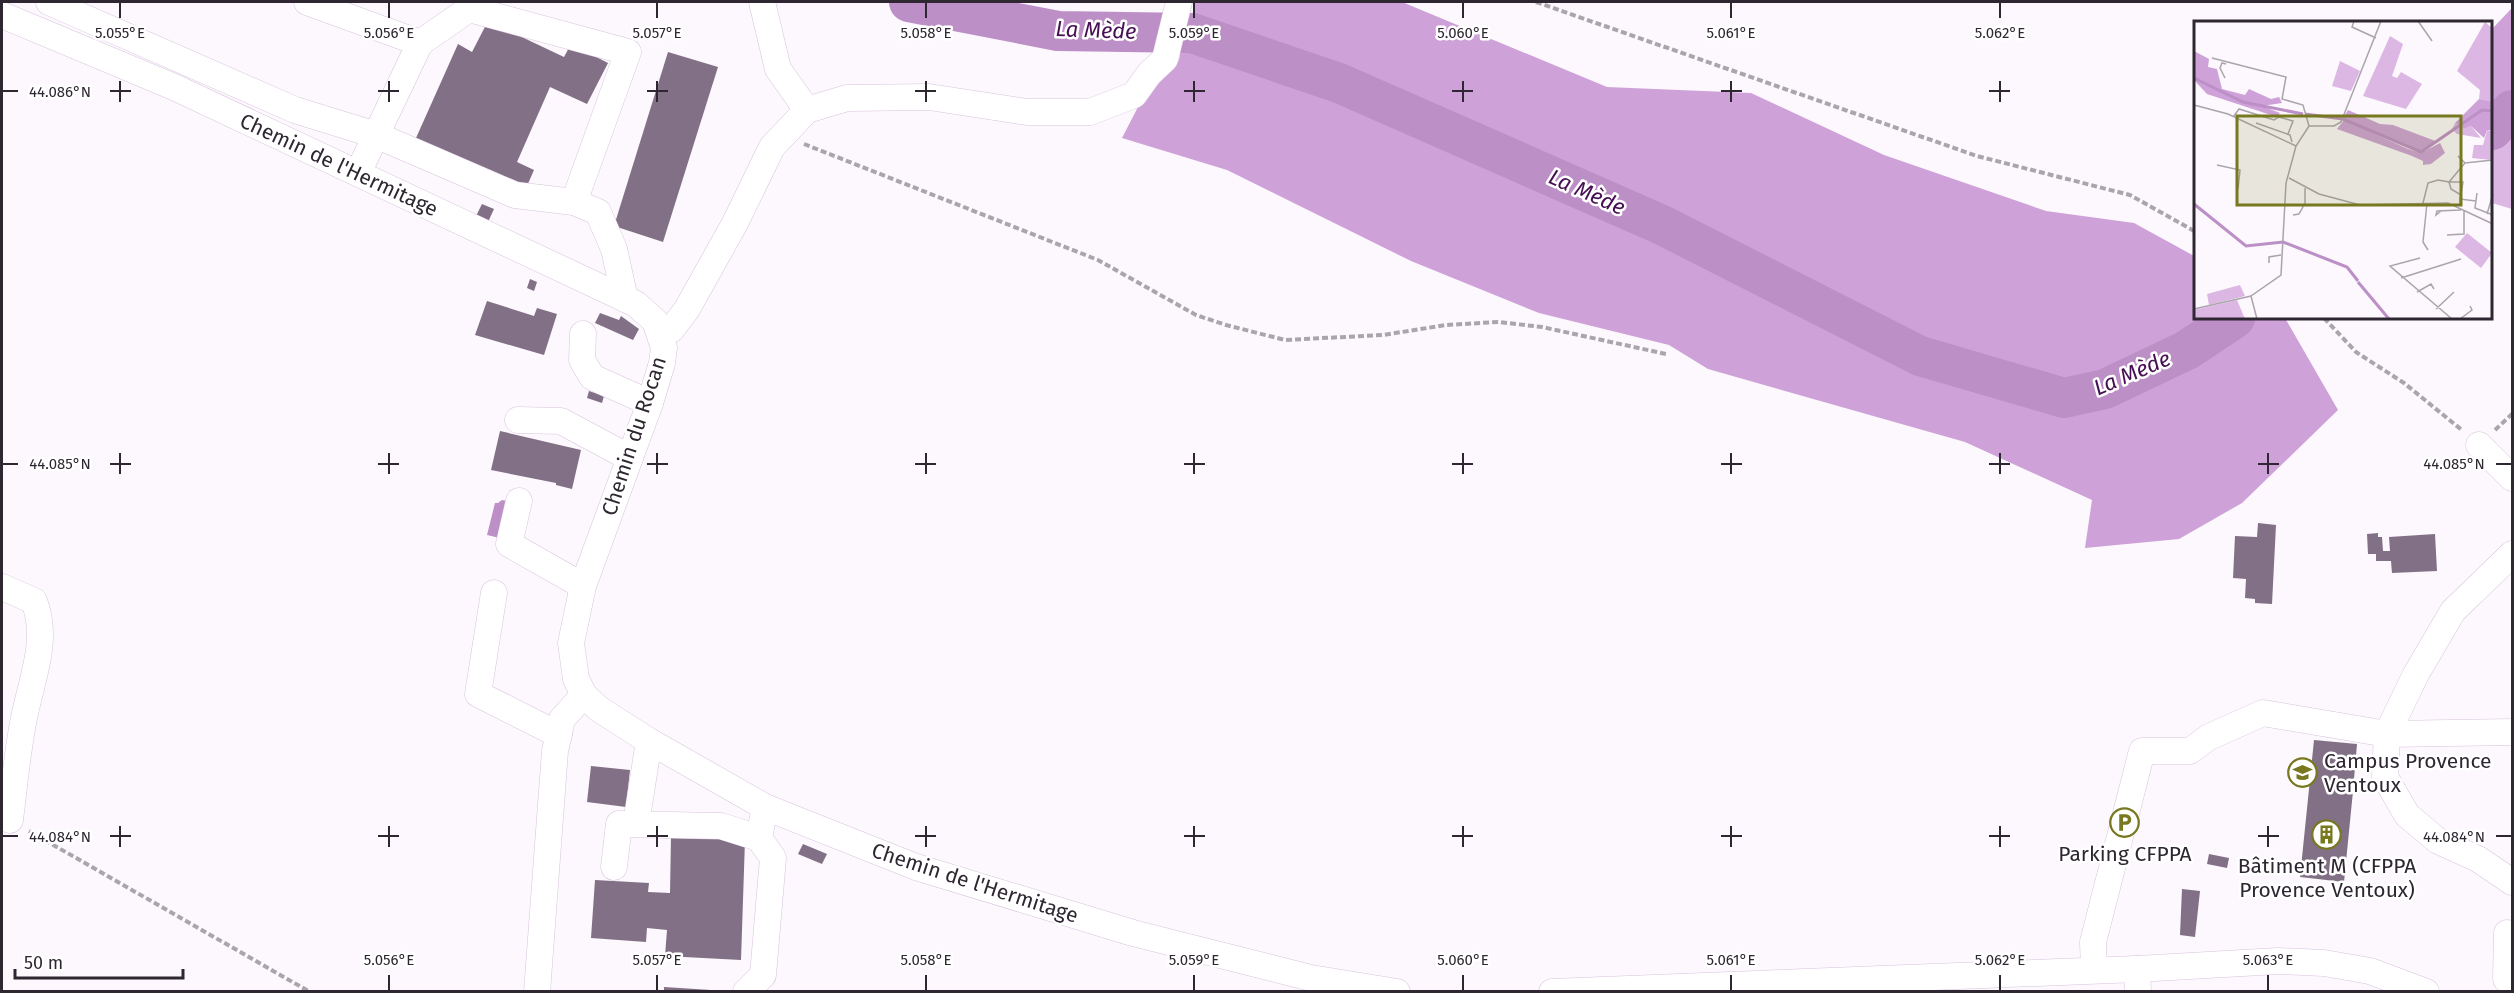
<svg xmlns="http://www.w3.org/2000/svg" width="2514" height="993" font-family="'Fira Sans',sans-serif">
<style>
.green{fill:#dcb7e4}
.forest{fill:#cea1d8}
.water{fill:#bc8fc6}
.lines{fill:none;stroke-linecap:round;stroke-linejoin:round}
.river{stroke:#bc8fc6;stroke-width:40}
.building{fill:#827086}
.minor-casing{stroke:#d8c3dc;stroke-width:27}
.path{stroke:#aaa5ac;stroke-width:4;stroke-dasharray:6 3;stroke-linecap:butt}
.minor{stroke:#fff;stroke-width:26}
.ticks{fill:none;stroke:#2e2630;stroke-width:2}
.labels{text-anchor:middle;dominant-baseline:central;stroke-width:5;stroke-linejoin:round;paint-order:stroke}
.street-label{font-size:21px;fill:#2e2630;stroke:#fff}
.poi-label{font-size:21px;fill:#2e2630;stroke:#fff}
.water-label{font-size:22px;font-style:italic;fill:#470f53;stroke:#fff}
.inset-river{fill:none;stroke:#bc8fc6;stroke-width:3}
.inset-road{fill:none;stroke:#aaa4ab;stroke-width:1.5}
.view{fill:#77781f;fill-opacity:0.15;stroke:#77781f;stroke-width:3}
.inset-edge{fill:none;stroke:#2e2630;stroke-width:3}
.ticks-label{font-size:15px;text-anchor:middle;fill:#2e2630;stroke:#fff;stroke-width:5;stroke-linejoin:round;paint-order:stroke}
</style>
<rect width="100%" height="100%" fill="#fcf8fd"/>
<polygon class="green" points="2492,101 2512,117 2512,209 2492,203"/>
<g class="forest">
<polygon points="1194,2 1402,2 1607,87 1751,93 1884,155 2046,211 2134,223 2196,257 2196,318 2220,318 2180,346 2104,379 2066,389 1924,349 1659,212 1338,73 1192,21"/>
<polygon points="2512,8 2512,117 2492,101 2492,29"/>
<polygon points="1199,43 1349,96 1665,236 1921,366 2066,408 2116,396 2199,356 2255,318 2285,318 2338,410 2242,503 2179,539 2085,548 2092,500 1965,442 1708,369 1669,345 1539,313 1411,261 1227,170 1122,138 1138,107 1179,60 1182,44"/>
</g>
<polygon class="water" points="502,500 507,501 504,539 487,535 495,503 498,503"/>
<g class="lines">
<g class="river">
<polyline points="909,2 1058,31 1192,33 1339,83 1662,225 1920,356 2064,398 2105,389 2187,350 2235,318"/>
<polyline points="2492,130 2512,110"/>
</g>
</g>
<g class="building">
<polygon points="488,21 564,57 571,44 608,63 587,104 550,87 517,162 534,170 527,186 416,138 458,44 472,52"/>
<polygon points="668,52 718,67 663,242 614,226"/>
<polygon points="482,204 494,209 488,222 476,216"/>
<polygon points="530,279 537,282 534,291 527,288"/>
<polygon points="487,301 534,316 537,308 557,314 544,355 475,335"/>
<polygon points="600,313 619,320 621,316 639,329 633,340 595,323"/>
<polygon points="589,391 604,396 602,403 587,398"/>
<polygon points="500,431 581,450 572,489 556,485 556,483 491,470"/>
<polygon points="2258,523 2276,525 2272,604 2255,603 2255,599 2245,598 2246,579 2233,578 2235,536 2257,537"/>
<polygon points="2378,533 2378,537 2382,537 2383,551 2390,551 2389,537 2435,534 2437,571 2392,573 2391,561 2376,561 2376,554 2368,554 2367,534"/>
<polygon points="2314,740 2357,744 2354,779 2358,780 2357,792 2353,791 2344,882 2300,877"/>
<polygon points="591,766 630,770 626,807 587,802"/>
<polygon points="671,836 745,840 741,960 665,956 667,930 647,928 646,942 591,938 595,880 649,883 648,892 670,893"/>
<polygon points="803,844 827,854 822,864 798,854"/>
<polygon points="2209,854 2229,858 2227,868 2207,864"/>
<polygon points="2182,889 2200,891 2195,937 2180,935"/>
<polygon points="664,987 711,990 711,992 664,992"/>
</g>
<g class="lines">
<defs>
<g id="minor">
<polyline points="49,2 295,110 376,135 515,195 574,202 598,212 614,249 625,299"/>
<polyline points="307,2 420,43 469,9 628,52 574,202"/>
<polyline points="762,2 778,69 807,110"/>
<polyline points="2,15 174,87 636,304 655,321 664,348 662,363 650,403 583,586 571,643 576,679 584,695 599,709 649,741 765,807 916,867 1133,933 1311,978 1397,992"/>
<polyline points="358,173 420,43"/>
<polyline points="583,334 582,360 592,377 650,403"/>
<polyline points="661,336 672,329 687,309 735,223 772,147 807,110 847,98 929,97 1027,112 1090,112 1134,95 1149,74 1165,59 1179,2"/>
<polyline points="518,420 561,421 630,458"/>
<polyline points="2479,445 2512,478"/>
<polyline points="519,501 509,544 583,586"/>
<polyline points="2512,554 2453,611 2416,674 2387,734 2512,732"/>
<path d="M2,587l32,14c16,40 -4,82 -11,122 -6,32 -9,65 -13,97"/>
<polyline points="494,593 478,694 559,735"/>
<polyline points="636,824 649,741"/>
<polyline points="614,867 619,824 721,826 759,838"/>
<polyline points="2512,934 2507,933 2506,979 2512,980"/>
<polyline points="2137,969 2138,992"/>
<polyline points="2094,970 2093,942 2142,751 2190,751 2209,737 2263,713 2387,734 2385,777 2407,815 2438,841 2478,859 2512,882"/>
<polyline points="537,992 555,751 562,719 584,695"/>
<polyline points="746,992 763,975 773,858 759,838 765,807"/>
<polyline points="1552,992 2137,969 2278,961 2324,963 2370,971 2426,992"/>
</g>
</defs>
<use href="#minor" class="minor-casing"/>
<g class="path">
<polyline points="1536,2 1977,156 2130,195 2196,232"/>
<polyline points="804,144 1098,260 1196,315 1226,325 1285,340 1383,335 1446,325 1498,322 1542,327 1666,354"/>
<polyline points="2324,318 2356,352 2404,383 2463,431"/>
<polyline points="2495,430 2512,414"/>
<polyline points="29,831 310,992"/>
</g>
<use href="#minor" class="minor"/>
</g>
<path class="ticks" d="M120,3v15M389,3v15M657,3v15M926,3v15M1194,3v15M1463,3v15M1731,3v15M2000,3v15M120,81v21M389,81v21M657,81v21M926,81v21M1194,81v21M1463,81v21M1731,81v21M2000,81v21M3,91h15M110,91h21M378,91h21M647,91h21M915,91h21M1184,91h21M1452,91h21M1721,91h21M1989,91h21M120,453v21M389,453v21M657,453v21M926,453v21M1194,453v21M1463,453v21M1731,453v21M2000,453v21M2268,453v21M3,464h15M110,464h21M378,464h21M647,464h21M915,464h21M1184,464h21M1452,464h21M1721,464h21M1989,464h21M2258,464h21M2496,464h15M120,826v21M389,826v21M657,826v21M926,826v21M1194,826v21M1463,826v21M1731,826v21M2000,826v21M2268,826v21M3,836h15M110,836h21M378,836h21M647,836h21M915,836h21M1184,836h21M1452,836h21M1721,836h21M1989,836h21M2258,836h21M2496,836h15M389,975v15M657,975v15M926,975v15M1194,975v15M1463,975v15M1731,975v15M2000,975v15M2268,975v15"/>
<defs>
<symbol id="school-ring" viewBox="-11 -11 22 22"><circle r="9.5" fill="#fff" stroke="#77781f" stroke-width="1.5"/><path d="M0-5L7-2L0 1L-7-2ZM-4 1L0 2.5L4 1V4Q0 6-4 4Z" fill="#77781f"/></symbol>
<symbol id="parking-ring" viewBox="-11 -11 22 22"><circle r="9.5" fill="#fff" stroke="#77781f" stroke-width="1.5"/><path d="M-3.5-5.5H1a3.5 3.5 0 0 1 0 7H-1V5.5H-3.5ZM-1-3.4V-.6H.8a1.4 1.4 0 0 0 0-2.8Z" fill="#77781f"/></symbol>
<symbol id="building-ring" viewBox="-11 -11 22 22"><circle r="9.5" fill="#fff" stroke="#77781f" stroke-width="1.5"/><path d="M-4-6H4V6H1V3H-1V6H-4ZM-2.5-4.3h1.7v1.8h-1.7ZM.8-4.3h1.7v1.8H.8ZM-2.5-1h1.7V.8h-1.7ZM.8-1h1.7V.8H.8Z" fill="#77781f"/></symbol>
</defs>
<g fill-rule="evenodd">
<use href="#school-ring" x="2286" y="756" width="33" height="33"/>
<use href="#parking-ring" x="2108" y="806" width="33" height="33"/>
<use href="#building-ring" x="2310" y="818" width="33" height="33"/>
</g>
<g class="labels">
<g class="street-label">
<text transform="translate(339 165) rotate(25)">Chemin de l'Hermitage</text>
<text transform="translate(634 436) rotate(-72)">Chemin du Rocan</text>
<text transform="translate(975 883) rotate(18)">Chemin de l'Hermitage</text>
</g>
<g class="poi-label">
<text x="2324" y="761" text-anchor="start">Campus Provence<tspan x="2324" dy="24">Ventoux</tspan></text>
<text x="2125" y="854">Parking CFPPA</text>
<text x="2327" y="866">Bâtiment M (CFPPA<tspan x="2327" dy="24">Provence Ventoux)</tspan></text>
</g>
<g class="water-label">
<text transform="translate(1096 30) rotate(2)">La Mède</text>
<text transform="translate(1587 192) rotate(24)">La Mède</text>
<text transform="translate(2132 373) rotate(-23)">La Mède</text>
</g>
</g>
<g transform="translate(2194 21)">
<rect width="298" height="298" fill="#fcf8fd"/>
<path d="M291,1l7,6 -1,75 -12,-4 1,-9 -23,-19zM196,15l13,8 -11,32 5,2 4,-6 21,12 -16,25 -43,-13zM146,40l20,10 -9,20 -19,-5zM261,102l9,6 7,-3 10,12 -24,-4 -5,-5zM293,109l5,1v29l-20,-2 2,-13h9zM273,212l25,20 -11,15 -26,-21zM46,264l5,11 -36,9 -2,-11zM43,279l8,19h-51v-9z" fill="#dcb7e4"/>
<path d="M0,30l15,8 -1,8 9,2 5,20 23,6 4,-6 22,10 8,-2 3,6 -20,3 18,7 -3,4 -70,-23 -13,-14zM285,78l13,3v28h-5l-3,8 -13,-12 -7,3 -9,-6zM154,89l32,14 13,1 45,17 -17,9 -13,-4 -65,-29zM150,99l64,29 13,4 19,-10 5,10 -14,11 -8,1v-4l-11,-5 -75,-27z" fill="#cea1d8"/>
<path class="inset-river" d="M0,57l49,24 60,12M111,93l38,5 78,33 61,-42 11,1M0,183l52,42 37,-4 64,25 11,14M164,261l31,37"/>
<path class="inset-road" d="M160,0l-2,6 24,11M224,0l14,20M18,37l74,19 -4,22 21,6 6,21M31,57l-5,-10 2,-5 4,1M0,84l34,9 68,32M40,95l5,-7 35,11 5,-3 14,4 -5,13M62,102l34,12 2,7M264,135l7,7 28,-3M23,144l23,5 -2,19M95,157l30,16 41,11 88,-2 45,21M283,172l-2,15 18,7M266,178l3,-17h-14l16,-19M229,182l5,-20 10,-3 11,2 2,7 10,6M233,182l-4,39 5,8M266,183v-5l16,2M247,190l-5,4 1,-4 24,-1M293,193l6,-20M99,194l6,-1 6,-11v-15M253,214l17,-1v-23M226,237l-30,8 62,53M75,242v-6l12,-2M207,257l60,-19M223,271l14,-8 3,5M0,288l57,-13M242,288l18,-17M63,298l-6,-23 30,-21 5,-92 10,-37 13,-20h25l7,-4 40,-101M266,298l12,-9 -2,-4"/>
<path class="view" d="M43,95h224v89h-224z"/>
<rect width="298" height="298" class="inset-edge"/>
</g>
<g class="ticks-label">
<text x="120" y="38">5.055°E</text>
<text x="389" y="38">5.056°E</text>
<text x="657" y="38">5.057°E</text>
<text x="926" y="38">5.058°E</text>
<text x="1194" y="38">5.059°E</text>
<text x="1463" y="38">5.060°E</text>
<text x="1731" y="38">5.061°E</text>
<text x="2000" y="38">5.062°E</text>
<text x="60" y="97">44.086°N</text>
<text x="60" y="469">44.085°N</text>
<text x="2454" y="469">44.085°N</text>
<text x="60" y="842">44.084°N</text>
<text x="2454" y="842">44.084°N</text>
<text x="389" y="965">5.056°E</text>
<text x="657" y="965">5.057°E</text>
<text x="926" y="965">5.058°E</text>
<text x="1194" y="965">5.059°E</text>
<text x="1463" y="965">5.060°E</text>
<text x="1731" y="965">5.061°E</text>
<text x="2000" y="965">5.062°E</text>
<text x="2268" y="965">5.063°E</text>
</g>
<rect width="2514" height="993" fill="none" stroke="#2e2630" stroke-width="6"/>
<path d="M15 969v9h168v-9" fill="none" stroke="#2e2630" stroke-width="3"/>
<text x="24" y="969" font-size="18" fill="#2e2630" stroke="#ffffff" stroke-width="4.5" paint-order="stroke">50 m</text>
</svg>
